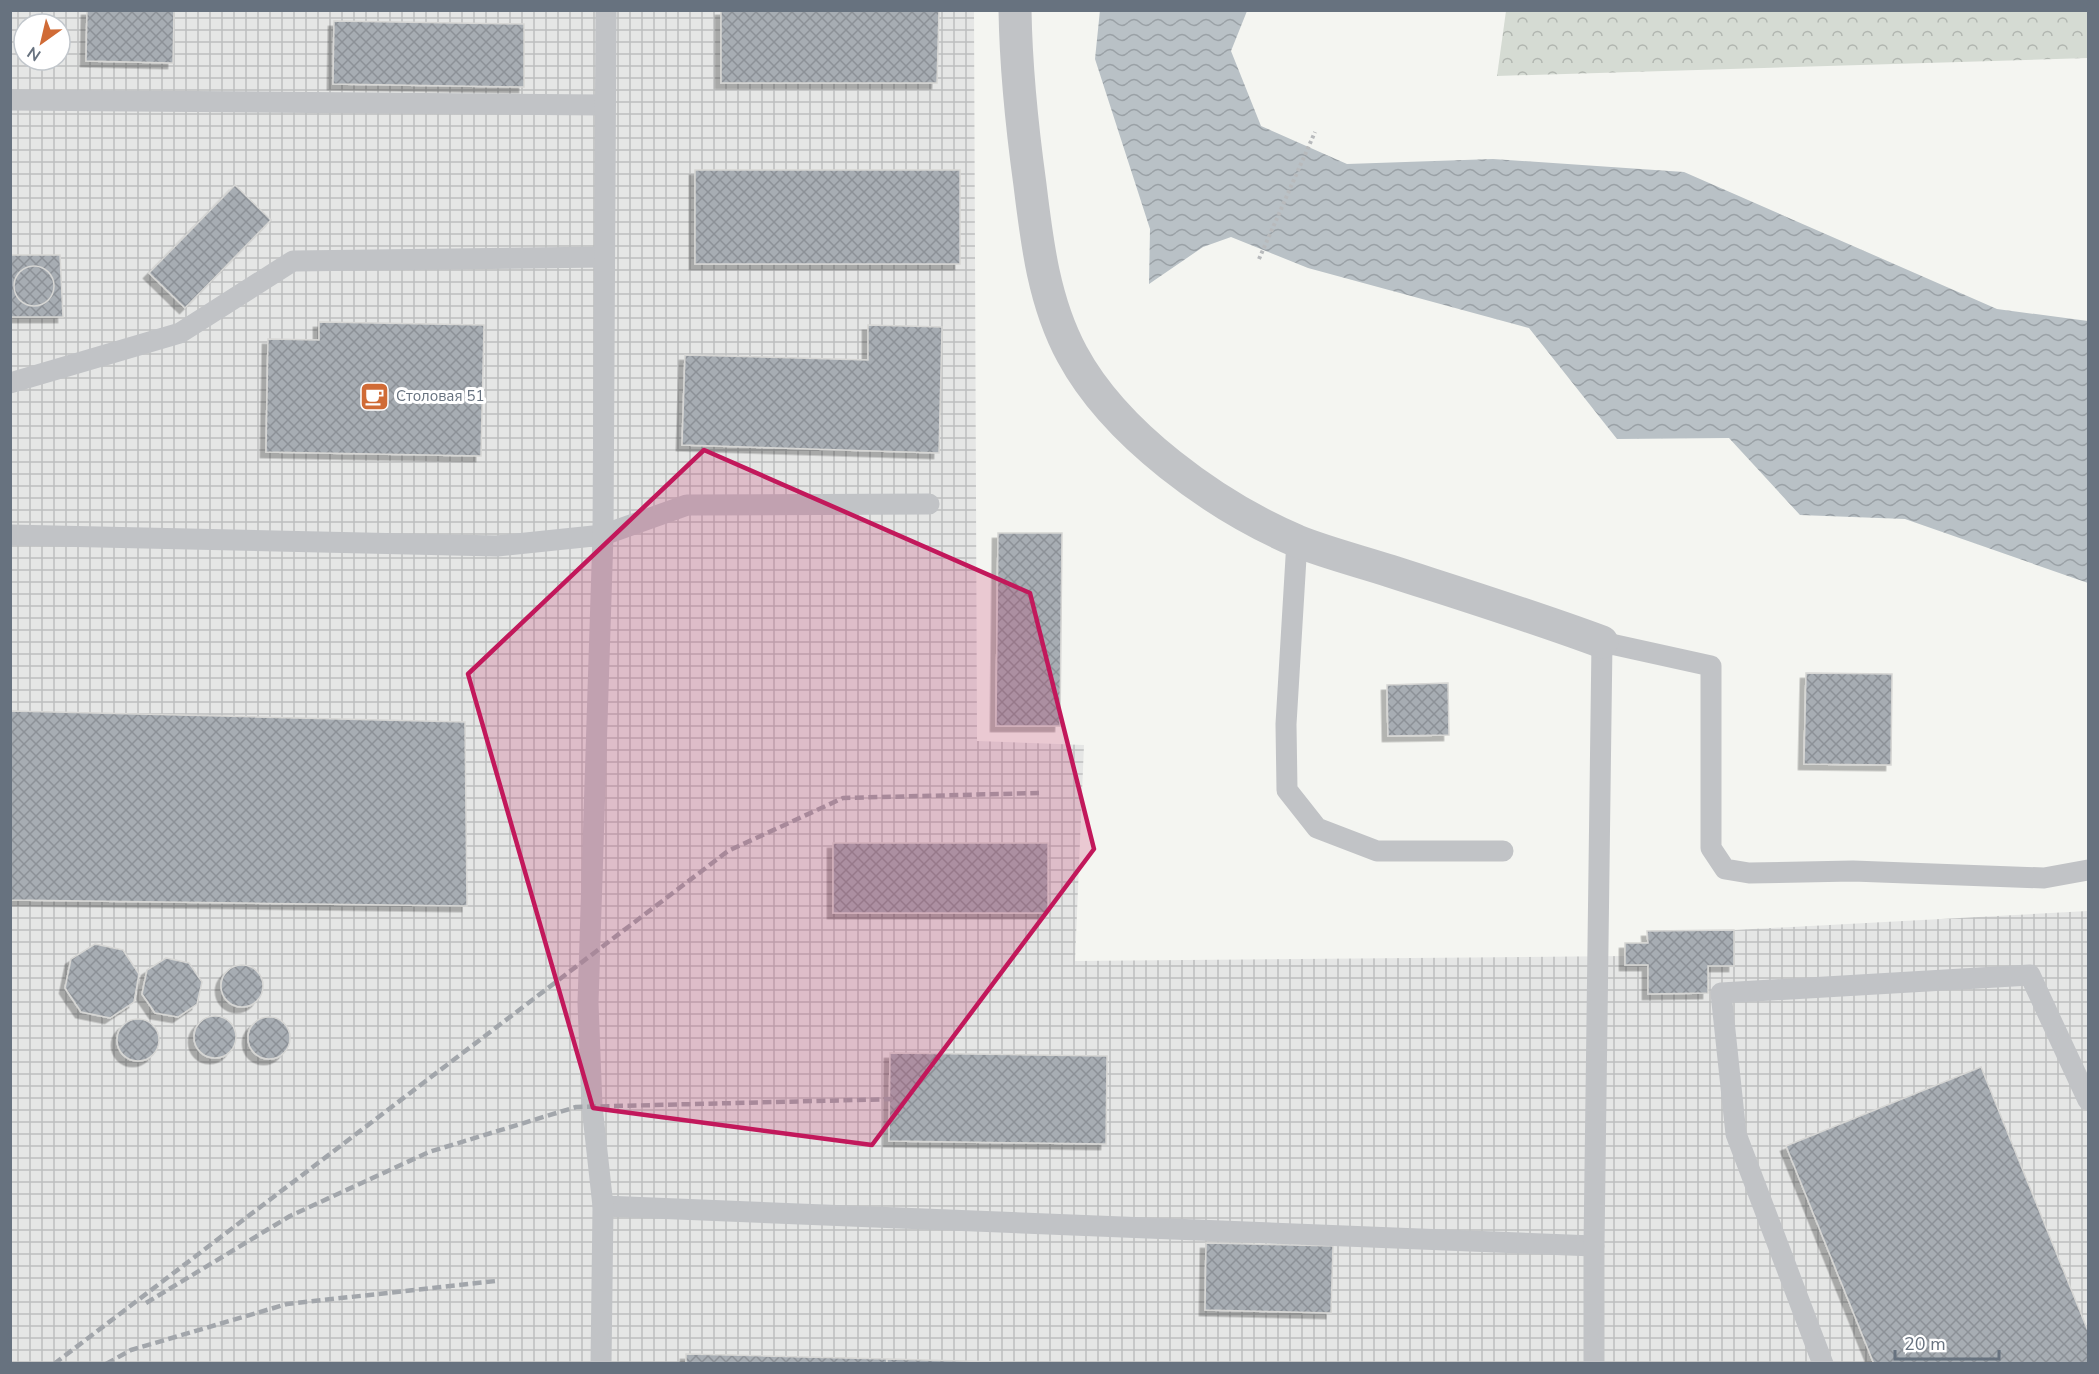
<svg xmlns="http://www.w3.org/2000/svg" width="2099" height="1374" font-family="'Nunito Sans',sans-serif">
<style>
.industrial{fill:url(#industrial-grid);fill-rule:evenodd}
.forest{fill:url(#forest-crowns)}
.water{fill:url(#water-waves)}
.building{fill:url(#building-cross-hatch);stroke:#d6d6d4;stroke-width:1.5;filter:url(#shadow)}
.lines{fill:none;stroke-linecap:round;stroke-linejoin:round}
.path{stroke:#b8babc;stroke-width:4;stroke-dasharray:3 3;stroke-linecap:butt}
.lane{stroke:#c1c3c6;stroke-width:21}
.street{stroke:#c1c3c6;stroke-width:33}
.rail{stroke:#a2a6ab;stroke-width:4.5;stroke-dasharray:9 4.5;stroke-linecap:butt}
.marked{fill:#c2185b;fill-opacity:0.2;stroke:#c2185b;stroke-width:4.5;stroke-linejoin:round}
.labels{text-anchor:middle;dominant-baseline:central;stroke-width:6;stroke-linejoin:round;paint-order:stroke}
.poi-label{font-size:15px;fill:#67727f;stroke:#fff;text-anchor:start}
</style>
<defs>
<pattern id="industrial-grid" width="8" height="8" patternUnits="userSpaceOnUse" patternTransform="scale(1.5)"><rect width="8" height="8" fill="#e5e6e5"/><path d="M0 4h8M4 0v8" fill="none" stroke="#bdbfbf"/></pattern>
<pattern id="forest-crowns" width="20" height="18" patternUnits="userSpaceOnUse" patternTransform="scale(1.5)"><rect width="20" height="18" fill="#d5dbd3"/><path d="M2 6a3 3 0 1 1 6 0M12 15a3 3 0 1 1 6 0" fill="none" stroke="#b1b6b0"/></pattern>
<pattern id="water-waves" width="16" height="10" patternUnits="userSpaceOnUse" patternTransform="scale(1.5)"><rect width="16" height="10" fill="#b9c1c6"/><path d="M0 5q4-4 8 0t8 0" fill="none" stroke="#9aa1a6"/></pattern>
<pattern id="building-cross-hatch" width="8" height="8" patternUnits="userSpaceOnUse" patternTransform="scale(1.5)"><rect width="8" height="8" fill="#a7adb3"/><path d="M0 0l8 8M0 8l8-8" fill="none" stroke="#8c9197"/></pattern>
<filter id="shadow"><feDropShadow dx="-5.5" dy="5.5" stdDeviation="0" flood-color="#0004"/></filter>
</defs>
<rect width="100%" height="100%" fill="#f4f5f1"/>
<path class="industrial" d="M10,11h964l3,730 107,4 -9,216 550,-5v-13h23l-1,-12 87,-1 354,-19v452h-2077zM24,24h36v36h-36z"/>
<polygon class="forest" points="1506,11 2088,11 2088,58 1497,76"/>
<polygon class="water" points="1100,10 1247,11 1231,51 1261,126 1347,164 1493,159 1684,172 1997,309 2088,321 2088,583 1905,519 1800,515 1729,438 1617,439 1529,328 1308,268 1231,237 1203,247 1149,284 1150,229 1095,59"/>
<g class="building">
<polygon points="87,10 174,10 173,63 86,61"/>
<polygon points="721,10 939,10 937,83 721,83"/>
<polygon points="334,21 524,24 524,87 333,84"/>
<rect x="695" y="170" width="265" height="94"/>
<polygon points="235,185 271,220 185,308 149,273"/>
<polygon points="10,255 60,255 63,317 10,317"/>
<circle cx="34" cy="286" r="20"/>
<polygon points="319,322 484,325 481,456 266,452 268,339 319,340"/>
<polygon points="868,325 942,327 939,453 682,445 685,355 868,360"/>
<polygon points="998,533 1062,533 1060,726 996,726"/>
<polygon points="1806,673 1892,674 1891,765 1804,764"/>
<polygon points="1448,683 1449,735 1388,736 1387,685"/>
<polygon points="10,711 465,722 467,906 10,900"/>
<rect x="833" y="843" width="215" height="70"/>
<polygon points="1734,930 1734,966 1708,966 1708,993 1648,994 1648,965 1625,965 1625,943 1648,943 1647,931"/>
<polygon points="95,944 123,950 139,974 134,1002 110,1018 81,1012 65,988 71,959"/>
<polygon points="166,958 189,963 202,982 197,1004 178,1017 155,1013 142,994 147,970"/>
<circle cx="242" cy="986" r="21"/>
<circle cx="215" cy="1037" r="21"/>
<circle cx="269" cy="1038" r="21"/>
<circle cx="138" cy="1040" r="21"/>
<polygon points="890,1053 1107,1056 1106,1144 889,1141"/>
<polygon points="1981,1067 2088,1331 2088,1364 1874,1364 1786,1146"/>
<polygon points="1206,1243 1333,1246 1331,1313 1205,1310"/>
<polygon points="686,1354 887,1359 887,1364 686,1364"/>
<polygon points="887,1359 1069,1364 887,1364"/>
</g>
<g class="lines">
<polyline class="path" points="1259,259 1315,132"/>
<g class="lane">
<polyline points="10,100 605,105"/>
<polyline points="10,383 180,333 293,261 604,257"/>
<polyline points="10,535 497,546 603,535 687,505 929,504"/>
<polyline points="1297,541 1286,724 1287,790 1317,828 1377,851 1503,851"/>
<polyline points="603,1206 1594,1246"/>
<polyline points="601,1364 603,1206 592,1106 588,1003 603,535 606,10"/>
<polyline points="1594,1364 1594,1246 1602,642 1711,666 1711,848 1725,869 1749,873 1853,871 2044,878 2088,870"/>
<polyline points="1823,1364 1736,1134 1721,993 2030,975 2088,1100"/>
</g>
<path class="street" d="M1015,10c1,60 7,117 15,175 7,58 14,117 42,169 43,80 143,152 225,187 30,12 62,20 93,30 71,23 142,45 212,71"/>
<g class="rail">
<polyline points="146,1303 290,1216 429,1152 576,1107 896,1099"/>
<polyline points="54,1364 728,851 843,798 1039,793"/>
<polyline points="106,1364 131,1350 287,1304 496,1281"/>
</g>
</g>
<path class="marked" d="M704,450l326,143 64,256 -222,296 -279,-37 -125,-434z"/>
<defs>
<symbol id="cafe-square" viewBox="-11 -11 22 22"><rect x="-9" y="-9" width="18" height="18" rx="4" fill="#d06b36" stroke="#fff"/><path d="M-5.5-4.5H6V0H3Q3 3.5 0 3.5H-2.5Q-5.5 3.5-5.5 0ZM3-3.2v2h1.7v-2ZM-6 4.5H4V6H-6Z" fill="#fff"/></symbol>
</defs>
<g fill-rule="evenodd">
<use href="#cafe-square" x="358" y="380" width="33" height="33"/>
</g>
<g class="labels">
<g class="poi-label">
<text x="396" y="396">Столовая 51</text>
</g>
</g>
<rect width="2099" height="1374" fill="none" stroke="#67727f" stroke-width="24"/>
<g transform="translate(42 42) rotate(214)"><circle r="28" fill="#ffffff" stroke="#c2c7cc" stroke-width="1.5"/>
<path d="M0-4.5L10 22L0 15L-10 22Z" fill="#d06b36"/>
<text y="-9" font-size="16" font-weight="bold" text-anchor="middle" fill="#67727f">N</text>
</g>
<path d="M1895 1350v9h104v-9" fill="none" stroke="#67727f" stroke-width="3"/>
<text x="1904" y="1350" font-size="18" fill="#67727f" stroke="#ffffff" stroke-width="4.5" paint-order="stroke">20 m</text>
</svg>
